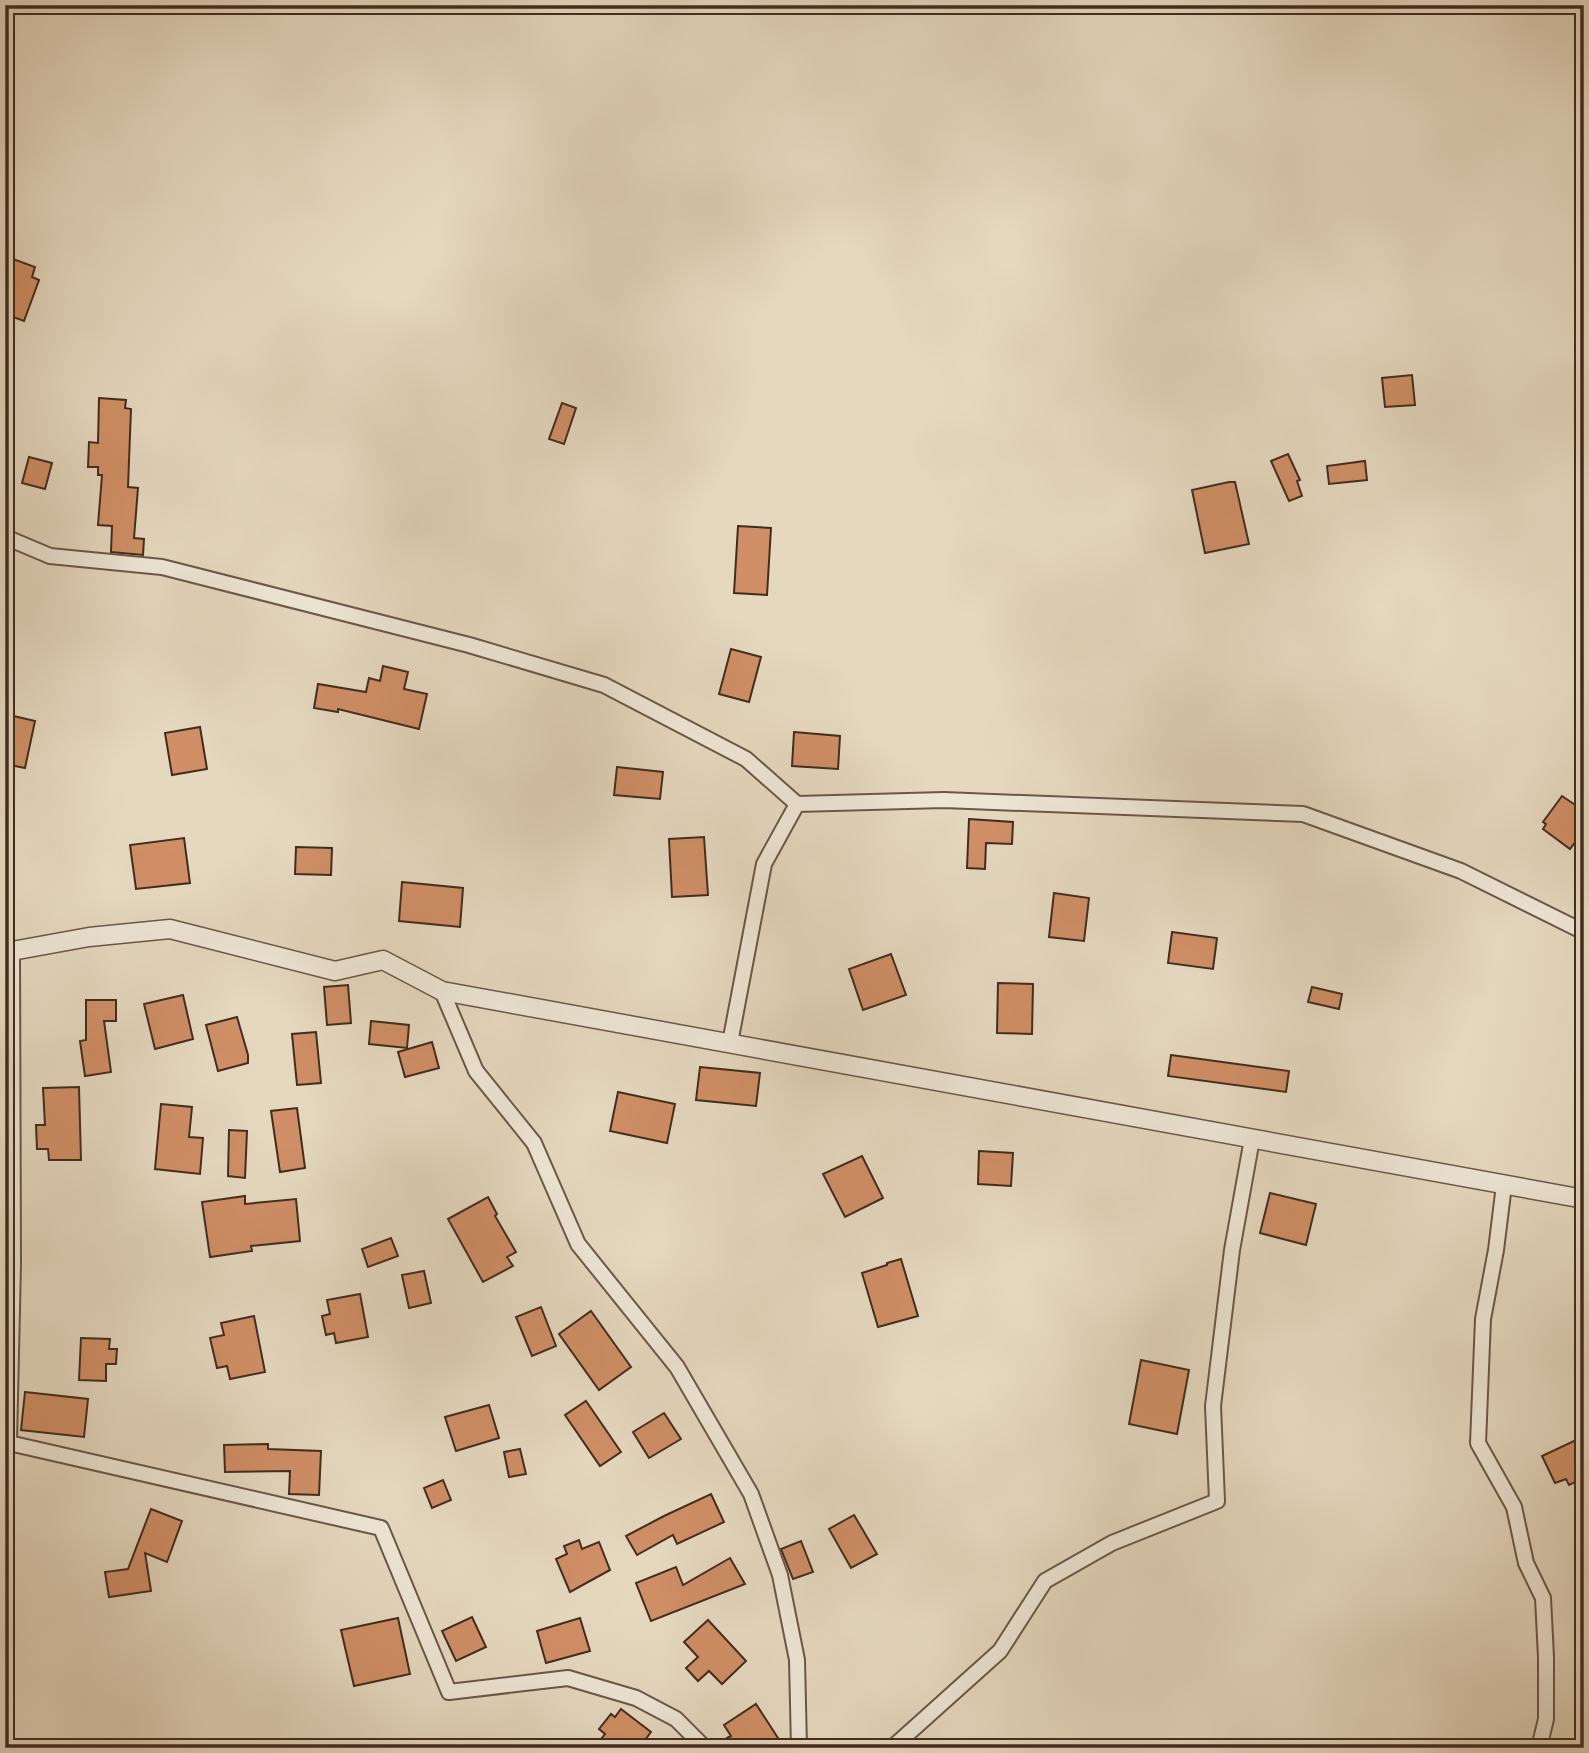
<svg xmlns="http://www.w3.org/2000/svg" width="1589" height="1753" font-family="'Gentium Book Plus',serif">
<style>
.building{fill:#d08f66;stroke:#422c20;stroke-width:2}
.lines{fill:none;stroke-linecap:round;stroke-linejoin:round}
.minor-casing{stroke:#6b5748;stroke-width:18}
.tertiary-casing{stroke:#6b5748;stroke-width:21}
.minor{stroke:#eee6d5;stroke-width:14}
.tertiary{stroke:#eee6d5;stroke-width:18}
</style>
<rect width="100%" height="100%" fill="#e5d8bf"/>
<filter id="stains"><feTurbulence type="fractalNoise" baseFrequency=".00286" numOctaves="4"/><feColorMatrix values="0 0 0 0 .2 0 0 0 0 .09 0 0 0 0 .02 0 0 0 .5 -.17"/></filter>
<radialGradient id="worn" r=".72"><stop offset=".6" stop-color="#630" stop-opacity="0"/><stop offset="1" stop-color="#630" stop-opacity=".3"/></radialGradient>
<g class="building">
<polygon points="5,256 35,267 32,277 39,280 24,321 5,314"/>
<polygon points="1412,375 1415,405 1385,407 1382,378"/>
<polygon points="99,398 126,400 125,408 131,409 128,487 138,488 134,538 144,539 143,555 111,552 112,526 98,525 102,475 98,475 98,467 88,467 89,442 98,443"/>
<polygon points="562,403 576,408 564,444 549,439"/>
<polygon points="1288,454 1300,480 1297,481 1302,496 1289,501 1271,461"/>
<polygon points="29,457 52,463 45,489 22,483"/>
<polygon points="1365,461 1367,480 1329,484 1327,466"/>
<polygon points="1229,482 1235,482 1249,544 1205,553 1192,490"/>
<polygon points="738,526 771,528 767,595 734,593"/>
<polygon points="731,649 761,657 749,702 719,694"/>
<polygon points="383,666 408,672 404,689 427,694 419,729 338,709 338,712 314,708 318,684 366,692 369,678 380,681"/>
<polygon points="5,714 35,721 25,768 5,764"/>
<polygon points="200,727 207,769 172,775 165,733"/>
<polygon points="794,732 840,736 838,769 792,766"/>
<polygon points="617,767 663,772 660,799 614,795"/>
<polygon points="1562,796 1584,811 1584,847 1576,841 1570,849 1543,829 1546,824 1543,822"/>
<polygon points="969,819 1013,822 1012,844 986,843 985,869 967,868"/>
<polygon points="704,837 708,895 672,897 669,839"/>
<polygon points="184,838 190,883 136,889 130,845"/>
<polygon points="296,847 332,848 331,875 295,874"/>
<polygon points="402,882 463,888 460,927 399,921"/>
<polygon points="1054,893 1089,898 1084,941 1049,937"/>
<polygon points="1172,932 1217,938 1213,969 1168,963"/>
<polygon points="891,954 906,995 863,1010 849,969"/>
<polygon points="998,983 1033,984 1032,1034 997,1033"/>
<polygon points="348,985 351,1023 327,1025 324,987"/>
<polygon points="1312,987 1342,994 1339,1009 1308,1002"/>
<polygon points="183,995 193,1039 155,1049 144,1004"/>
<polygon points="86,1000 116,1000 116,1021 104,1021 111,1072 85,1076 80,1041 86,1040"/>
<polygon points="237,1017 248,1055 248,1063 218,1071 206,1025"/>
<polygon points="371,1021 409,1025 407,1048 369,1044"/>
<polygon points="316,1032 321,1083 297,1085 292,1034"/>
<polygon points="432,1042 439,1068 405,1077 398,1052"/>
<polygon points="1171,1055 1289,1071 1286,1092 1168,1076"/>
<polygon points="700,1067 760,1073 756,1106 696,1100"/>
<polygon points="79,1087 81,1160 49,1160 48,1149 37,1149 36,1125 45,1125 43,1088"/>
<polygon points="618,1092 675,1104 667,1143 610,1131"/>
<polygon points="161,1104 192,1107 189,1137 203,1138 200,1174 155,1169"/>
<polygon points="297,1108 305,1168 280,1172 271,1111"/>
<polygon points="229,1130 247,1131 245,1178 228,1176"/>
<polygon points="979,1151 1013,1153 1011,1186 978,1184"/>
<polygon points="862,1156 883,1198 845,1217 823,1174"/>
<polygon points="1270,1193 1316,1204 1306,1245 1260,1233"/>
<polygon points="245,1196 245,1204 296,1199 300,1241 251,1246 252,1251 210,1257 202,1202"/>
<polygon points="488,1197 497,1214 495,1216 516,1252 507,1257 513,1266 483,1282 448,1219"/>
<polygon points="391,1238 398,1256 368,1267 362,1249"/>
<polygon points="901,1259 918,1316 878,1327 862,1273 887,1265 887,1263"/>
<polygon points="424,1271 431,1303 409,1308 402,1275"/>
<polygon points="360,1294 368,1337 336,1343 334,1333 326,1335 322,1316 330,1314 327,1300"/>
<polygon points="541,1307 556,1346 532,1356 516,1317"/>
<polygon points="591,1311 631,1367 599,1390 559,1334"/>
<polygon points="254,1316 265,1372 230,1379 227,1366 217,1368 210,1338 224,1335 221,1323"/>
<polygon points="81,1338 110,1339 109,1349 117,1349 116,1364 106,1364 106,1381 79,1380"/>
<polygon points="1141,1360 1189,1370 1177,1434 1129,1424"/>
<polygon points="25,1392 88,1399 84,1437 21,1430"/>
<polygon points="586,1401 621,1452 600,1466 565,1415"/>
<polygon points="489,1405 499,1438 456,1451 445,1417"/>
<polygon points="664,1413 681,1439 649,1458 633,1432"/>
<polygon points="1576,1440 1584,1456 1584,1478 1569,1485 1566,1479 1555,1483 1542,1456"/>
<polygon points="268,1444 268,1449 321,1451 319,1495 289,1494 290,1471 225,1472 224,1445"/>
<polygon points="520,1449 526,1474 509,1477 504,1452"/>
<polygon points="443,1480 451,1500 432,1508 424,1488"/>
<polygon points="711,1494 724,1522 677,1544 673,1535 637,1555 626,1536 664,1516"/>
<polygon points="151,1509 182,1521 167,1562 145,1553 151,1591 109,1597 105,1572 128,1569"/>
<polygon points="854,1515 877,1554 851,1568 829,1529"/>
<polygon points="579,1540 582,1549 599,1542 610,1570 570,1592 556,1559 567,1554 564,1546"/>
<polygon points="801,1541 813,1572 793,1579 781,1549"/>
<polygon points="730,1558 745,1584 651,1621 636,1583 676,1567 683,1585"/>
<polygon points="472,1617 486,1647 456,1661 442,1631"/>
<polygon points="398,1618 410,1674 354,1686 341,1630"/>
<polygon points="580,1618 590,1651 546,1663 537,1631"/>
<polygon points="708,1620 746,1661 722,1684 709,1671 698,1681 686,1668 698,1657 684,1642"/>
<polygon points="756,1704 778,1738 763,1748 733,1748 727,1738 731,1736 724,1725"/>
<polygon points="621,1709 651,1732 639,1748 594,1748 605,1734 599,1729 611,1714 615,1717"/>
</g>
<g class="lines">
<defs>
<g id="minor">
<polyline points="5,537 50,556 162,567 469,645 604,685 746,759 797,804"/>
<polyline points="12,951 13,1263 9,1443 381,1528 449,1692 568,1678 636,1698 676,1719 705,1748"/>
<polyline points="442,991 476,1071 534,1143 578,1244 677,1367 751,1494 780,1575 797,1660 799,1748"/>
<polyline points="730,1043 764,864 797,804 944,800 1303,814 1461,871 1584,932"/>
<polyline points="1504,1185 1496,1250 1483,1319 1478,1443 1514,1507 1526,1563 1543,1598 1546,1657 1546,1719 1539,1748"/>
<polyline points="892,1748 1000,1651 1045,1581 1112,1543 1217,1501 1213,1406 1232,1250 1252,1139"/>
</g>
<polyline id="tertiary" points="5,951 12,951 89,937 170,929 335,971 383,960 442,991 1584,1199"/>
</defs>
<use href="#minor" class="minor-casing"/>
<use href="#tertiary" class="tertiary-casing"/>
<use href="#minor" class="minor"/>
<use href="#tertiary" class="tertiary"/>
</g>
<rect width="1589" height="1753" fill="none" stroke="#e5d8bf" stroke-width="28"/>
<rect x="7" y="7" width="1575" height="1739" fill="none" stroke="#422c20" stroke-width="3.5"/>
<rect x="14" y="14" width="1561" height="1725" fill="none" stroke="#422c20" stroke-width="2"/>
<rect width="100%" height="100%" filter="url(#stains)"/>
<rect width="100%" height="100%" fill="url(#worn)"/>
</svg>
